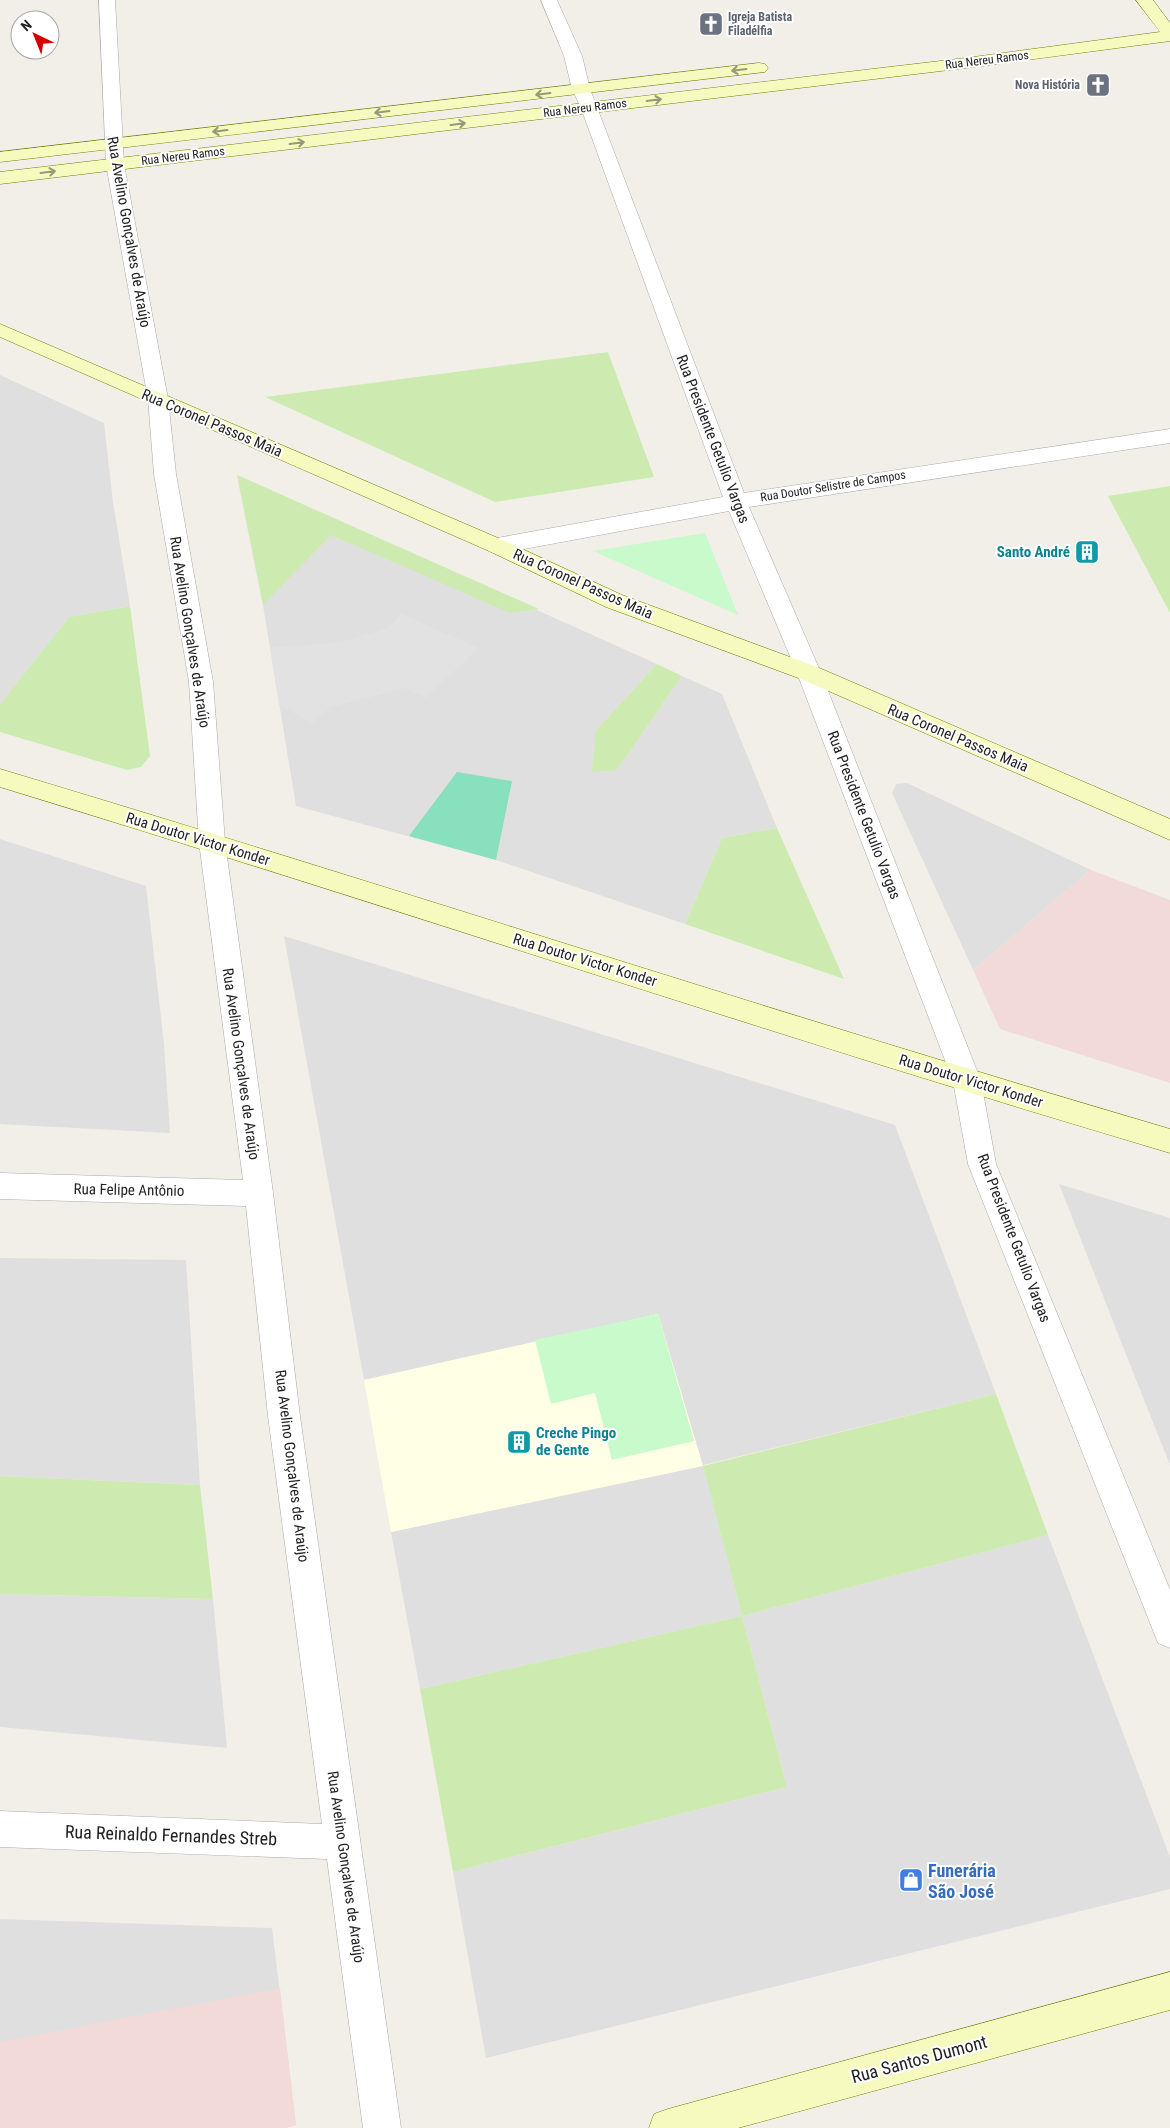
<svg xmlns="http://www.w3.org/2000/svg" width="1170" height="2128" font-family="'Roboto Condensed',sans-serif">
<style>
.residential{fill:#e0dfdf}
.commercial{fill:#f2dad9}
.education{fill:#ffffe5}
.grass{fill:#cdebb0}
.park{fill:#c8facc}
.pitch{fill:#88e0be}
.parking{fill:#e2e2e2}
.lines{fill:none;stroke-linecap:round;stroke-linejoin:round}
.street-casing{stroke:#a9a9a9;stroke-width:1}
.secondary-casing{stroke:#707d05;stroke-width:1}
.street{fill:#fff;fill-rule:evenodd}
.secondary{fill:#f7fabf;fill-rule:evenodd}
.oneway{stroke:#979978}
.labels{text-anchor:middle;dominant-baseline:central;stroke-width:4;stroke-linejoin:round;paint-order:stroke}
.far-worship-label{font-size:12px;font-weight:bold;fill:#5b616d;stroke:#fff;text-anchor:start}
.far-street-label{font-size:12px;fill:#222;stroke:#fff}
.street-label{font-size:15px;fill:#222;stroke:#fff}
.culture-label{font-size:15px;font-weight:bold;fill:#0d838f;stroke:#fff;text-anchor:end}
.near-street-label{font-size:18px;fill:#222;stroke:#fff}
.near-shop-label{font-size:18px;font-weight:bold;fill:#366cbe;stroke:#fff;text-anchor:start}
</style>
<rect width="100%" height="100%" fill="#f2efe9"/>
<g class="residential">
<polygon points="0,375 104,423 113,502 130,606 69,617 0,704"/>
<polygon points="237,475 657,664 596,730 617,770 682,676 722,694 777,828 722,838 685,924 496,860 296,806 263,605"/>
<polygon points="907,783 1091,870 973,970 892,793 896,784"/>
<polygon points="0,839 146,886 164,1044 170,1133 0,1124"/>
<polygon points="284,936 895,1125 996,1394 703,1465 742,1616 1048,1535 1170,1857 1170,1889 486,2058 453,1872 787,1787 742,1616 420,1689 391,1532 702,1465 658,1314 364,1380"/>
<polygon points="1059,1184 1170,1218 1170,1465 1133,1372"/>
<polygon points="0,1258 186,1260 200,1485 0,1476"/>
<polygon points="0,1594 213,1599 227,1748 0,1727"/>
<polygon points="0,1919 272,1928 296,2125 285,2128 0,2128"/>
</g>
<g class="commercial">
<polygon points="1091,870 1170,900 1170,1083 1000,1029 973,970"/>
<polygon points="280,1988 296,2125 285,2128 0,2128 0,2042"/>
</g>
<polygon class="education" points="658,1314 703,1466 391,1532 364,1380"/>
<g class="grass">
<polygon points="608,352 654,477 495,502 265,397"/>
<polygon points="237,475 539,609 510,613 331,535 263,605"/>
<polygon points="1170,486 1170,613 1108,496"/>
<polygon points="130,606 150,756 141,767 127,770 0,732 0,704 69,617"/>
<polygon points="657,664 682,676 617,770 592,772 596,730"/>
<polygon points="777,828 844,979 685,924 722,838"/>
<polygon points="996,1394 1048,1535 742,1616 787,1787 453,1872 420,1689 742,1616 703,1466"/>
<polygon points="0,1476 200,1485 213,1599 0,1594"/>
</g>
<g class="park">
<polygon points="705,533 738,615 593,551"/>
<polygon points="658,1314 694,1441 612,1460 595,1393 551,1404 535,1340"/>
</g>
<polygon class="pitch" points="457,772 512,781 496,860 409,836"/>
<polygon class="parking" points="401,614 479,648 426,698 406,688 331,707 313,723 279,705 270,647 338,643 388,628"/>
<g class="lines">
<defs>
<g id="street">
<polygon points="99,0 115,0 124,164 168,399 176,474 213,682 225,842 273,1193 300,1416 401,2128 363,2128 327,1859 0,1847 0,1811 322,1824 268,1416 246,1206 0,1199 0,1173 243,1180 199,842 189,682 154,474 148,399 106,164"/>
<polygon points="541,0 557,0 582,56 590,89 744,493 1170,429 1170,443 749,507 821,673 981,1081 996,1164 1170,1590 1170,1648 1158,1643 968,1164 953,1081 797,673 729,511 497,554 489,551 486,546 489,541 497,538 723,497 581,108 572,89 564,56"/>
</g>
<g id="secondary">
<polygon points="1136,0 1153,0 1170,23 1170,41 966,68 0,184 0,172 966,58 1160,32"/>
<polygon points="759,63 765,64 768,68 765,72 0,162 0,152"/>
<polygon points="0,324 505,541 622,595 817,667 1170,819 1170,840 801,679 606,607 489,551 0,337"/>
<path d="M0,769c391,117 778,245 1170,360v24c-392,-116 -779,-247 -1170,-366z"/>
<polygon points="1170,1972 1170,2010 738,2128 649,2128 654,2114 668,2109"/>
</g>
</defs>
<use href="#street" class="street-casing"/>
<use href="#secondary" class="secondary-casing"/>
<use href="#street" class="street"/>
<use href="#secondary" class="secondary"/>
</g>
<defs><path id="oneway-shaft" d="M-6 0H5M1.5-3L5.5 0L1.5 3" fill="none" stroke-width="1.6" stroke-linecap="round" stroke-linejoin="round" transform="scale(1.25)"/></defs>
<g class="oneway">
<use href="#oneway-shaft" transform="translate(739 70) rotate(173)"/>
<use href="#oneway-shaft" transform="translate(543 94) rotate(173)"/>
<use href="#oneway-shaft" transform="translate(654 100) rotate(-7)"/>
<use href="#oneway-shaft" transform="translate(382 112) rotate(173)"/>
<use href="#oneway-shaft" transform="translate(458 124) rotate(-7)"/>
<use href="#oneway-shaft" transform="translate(220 131) rotate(173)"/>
<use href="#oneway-shaft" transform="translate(297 143) rotate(-7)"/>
<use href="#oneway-shaft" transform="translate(48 172) rotate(-7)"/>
</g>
<defs>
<symbol id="church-square" viewBox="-11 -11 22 22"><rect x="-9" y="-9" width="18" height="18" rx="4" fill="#6b7280" stroke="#fff"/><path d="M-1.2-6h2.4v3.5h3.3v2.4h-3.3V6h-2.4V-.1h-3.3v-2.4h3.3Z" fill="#fff"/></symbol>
<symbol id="building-square" viewBox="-11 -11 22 22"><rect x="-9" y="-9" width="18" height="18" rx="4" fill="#0f9aa8" stroke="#fff"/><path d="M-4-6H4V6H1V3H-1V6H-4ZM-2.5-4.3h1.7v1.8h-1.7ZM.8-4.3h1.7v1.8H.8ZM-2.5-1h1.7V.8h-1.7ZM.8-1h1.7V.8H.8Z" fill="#fff"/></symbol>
<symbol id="shop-square" viewBox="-11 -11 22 22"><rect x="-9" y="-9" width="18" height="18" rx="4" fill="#3f7fe0" stroke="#fff"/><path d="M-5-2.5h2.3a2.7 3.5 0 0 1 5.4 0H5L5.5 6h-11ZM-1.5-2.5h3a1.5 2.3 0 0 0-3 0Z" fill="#fff"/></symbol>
</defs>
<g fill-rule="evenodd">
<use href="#church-square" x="697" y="10" width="28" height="28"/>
<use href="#church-square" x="1084" y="71" width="28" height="28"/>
<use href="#building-square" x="1073" y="538" width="28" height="28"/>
<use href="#building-square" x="505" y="1428" width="28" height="28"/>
<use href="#shop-square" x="897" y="1866" width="28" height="28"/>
</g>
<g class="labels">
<g class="far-worship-label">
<text x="728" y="17">Igreja Batista<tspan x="728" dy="14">Filadélfia</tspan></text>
<text x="1080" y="85" text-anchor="end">Nova História</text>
</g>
<g class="far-street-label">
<text transform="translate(987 60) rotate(-7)">Rua Nereu Ramos</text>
<text transform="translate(585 108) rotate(-7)">Rua Nereu Ramos</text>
<text transform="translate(183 156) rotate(-7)">Rua Nereu Ramos</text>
<text transform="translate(833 486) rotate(-9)">Rua Doutor Selistre de Campos</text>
</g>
<g class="street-label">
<text transform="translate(129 232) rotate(80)">Rua Avelino Gonçalves de Araújo</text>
<text transform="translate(212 423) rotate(23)">Rua Coronel Passos Maia</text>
<text transform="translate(713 439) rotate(69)">Rua Presidente Getulio Vargas</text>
<text transform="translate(583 584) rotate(24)">Rua Coronel Passos Maia</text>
<text transform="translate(190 632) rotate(81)">Rua Avelino Gonçalves de Araújo</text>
<text transform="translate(958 738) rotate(23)">Rua Coronel Passos Maia</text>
<text transform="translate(864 815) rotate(69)">Rua Presidente Getulio Vargas</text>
<text transform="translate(198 839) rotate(17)">Rua Doutor Victor Konder</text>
<text transform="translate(585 960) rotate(17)">Rua Doutor Victor Konder</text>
<text transform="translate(241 1064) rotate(82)">Rua Avelino Gonçalves de Araújo</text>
<text transform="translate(971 1081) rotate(17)">Rua Doutor Victor Konder</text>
<text transform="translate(129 1190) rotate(1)">Rua Felipe Antônio</text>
<text transform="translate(1014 1238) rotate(69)">Rua Presidente Getulio Vargas</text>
<text transform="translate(292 1466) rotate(83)">Rua Avelino Gonçalves de Araújo</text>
<text transform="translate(346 1867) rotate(82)">Rua Avelino Gonçalves de Araújo</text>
</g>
<g class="culture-label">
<text x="1070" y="552">Santo André</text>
<text x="536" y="1433" text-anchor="start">Creche Pingo<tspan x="536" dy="17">de Gente</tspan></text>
</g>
<g class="near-street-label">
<text transform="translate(171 1835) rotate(2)">Rua Reinaldo Fernandes Streb</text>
<text transform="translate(919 2059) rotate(-15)">Rua Santos Dumont</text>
</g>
<g class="near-shop-label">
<text x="928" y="1870">Funerária<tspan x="928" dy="21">São José</tspan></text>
</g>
</g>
<g transform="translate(35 35) rotate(317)"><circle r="24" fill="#ffffff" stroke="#a7a7a7"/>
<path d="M0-4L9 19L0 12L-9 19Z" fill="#d40000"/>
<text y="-8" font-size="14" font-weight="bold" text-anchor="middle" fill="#222222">N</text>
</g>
</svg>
